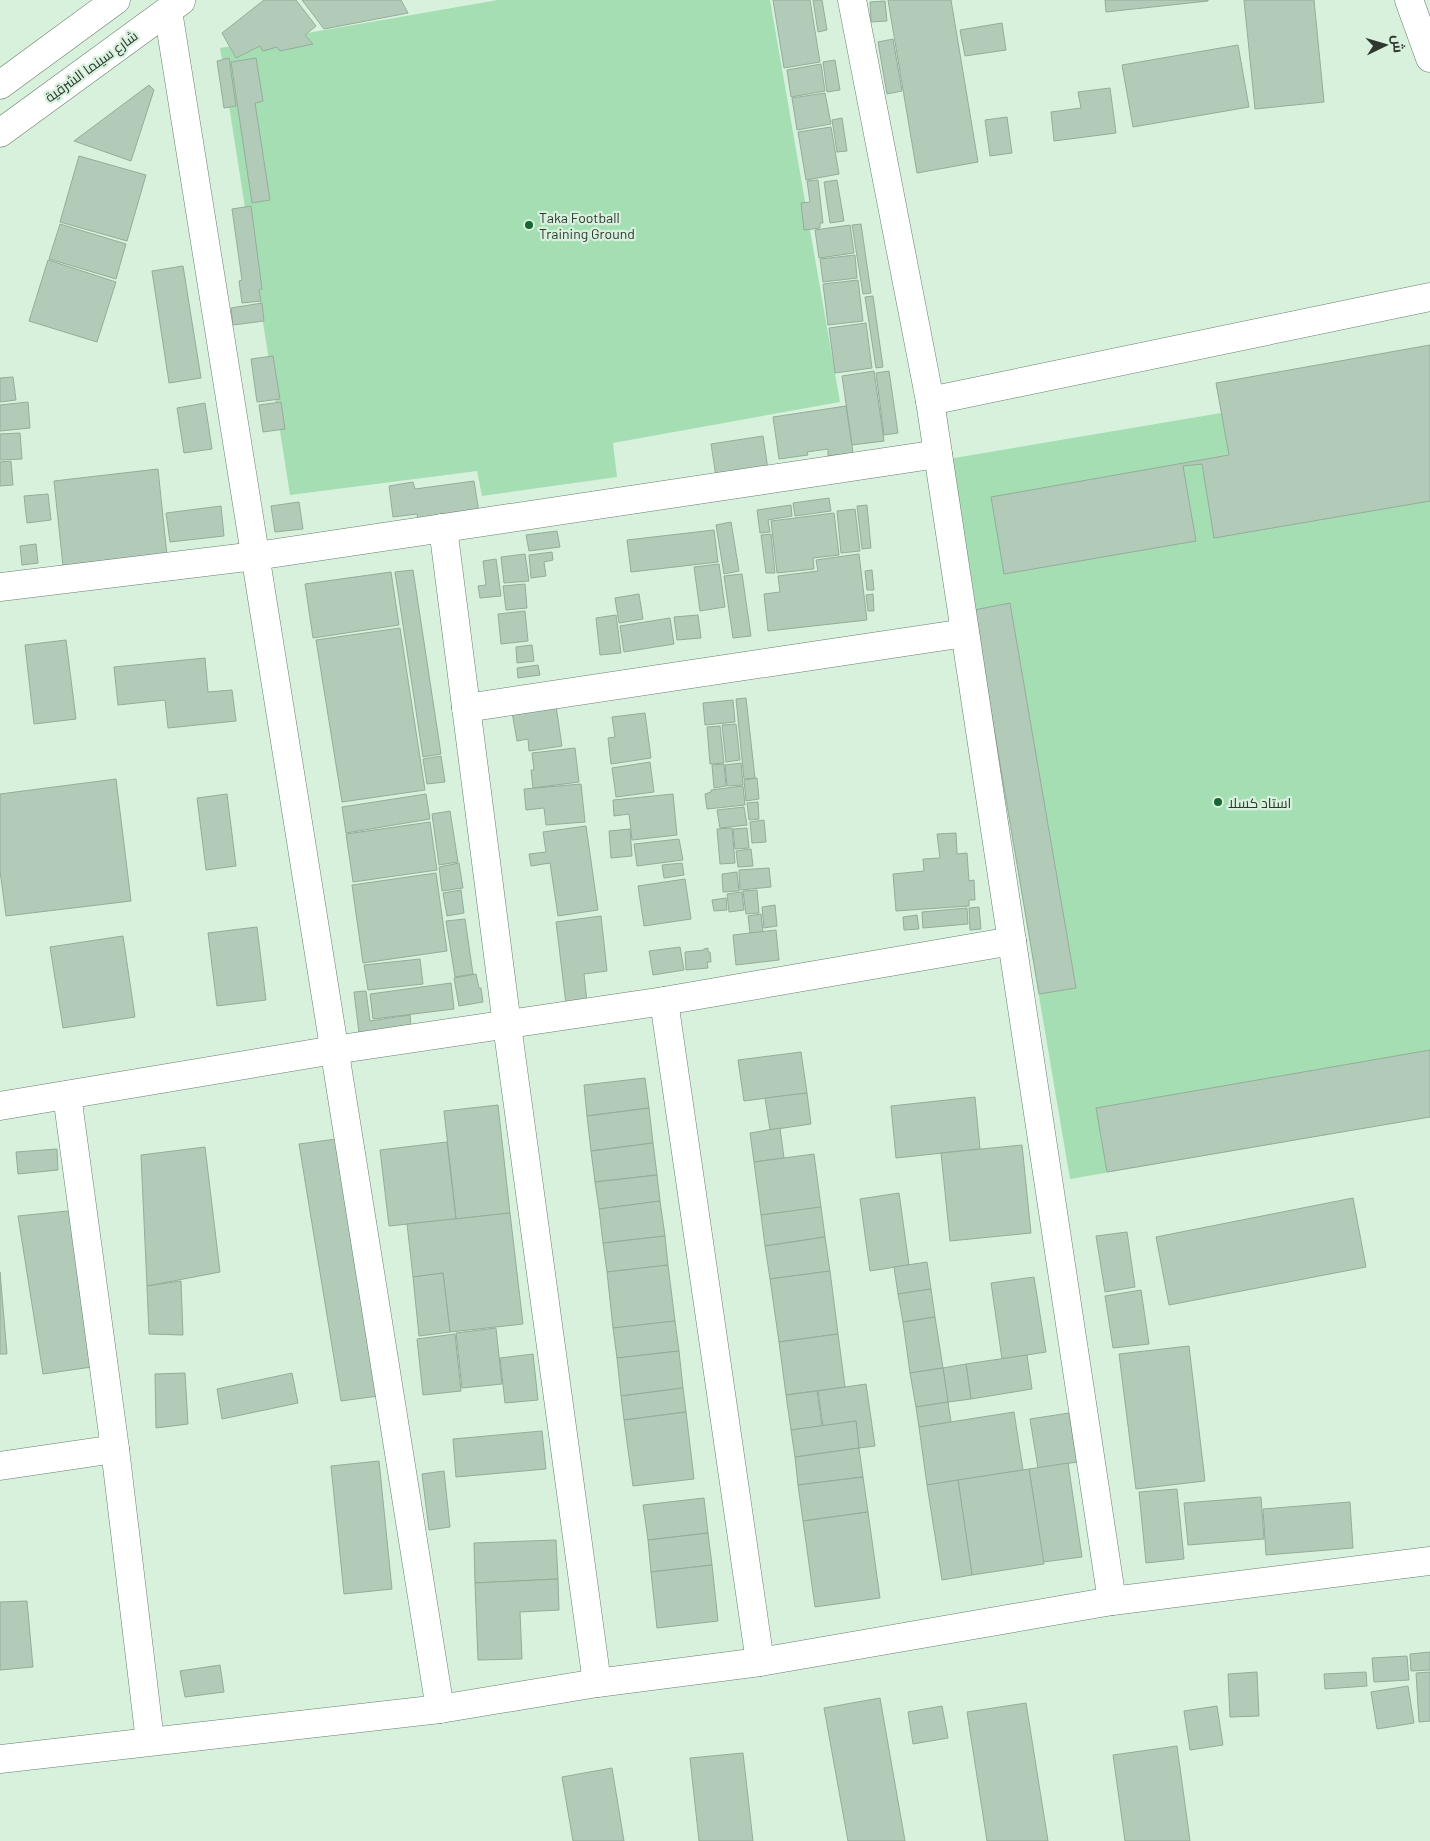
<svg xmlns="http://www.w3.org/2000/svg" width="1430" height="1841" font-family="Barlow,Cairo,sans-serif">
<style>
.green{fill:#a6deb4}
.building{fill:#b2cbb8;stroke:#94ad9a}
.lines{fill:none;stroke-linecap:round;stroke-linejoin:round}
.minor-casing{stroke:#687f6e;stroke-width:29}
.minor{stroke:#fff;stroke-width:28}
.poi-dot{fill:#166636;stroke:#d7f1dd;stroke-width:2}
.labels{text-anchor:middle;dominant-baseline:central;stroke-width:4.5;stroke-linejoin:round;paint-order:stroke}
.street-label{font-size:14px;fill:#2e3830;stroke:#d7f1dd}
.poi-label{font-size:14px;fill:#2e3830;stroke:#d7f1dd;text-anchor:start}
</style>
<rect width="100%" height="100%" fill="#d7f1dd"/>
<g class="green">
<polygon points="498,0 770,0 840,402 613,443 617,477 482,496 477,471 290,495 220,48"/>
<polygon points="1430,345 1430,1117 1070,1179 948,459 1221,413 1216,383"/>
</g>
<g class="building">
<polygon points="264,0 296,0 316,26 305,35 313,44 280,51 277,47 263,51 260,46 236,58 222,33"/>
<polygon points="302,0 401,0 408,13 324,29"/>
<polygon points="773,0 810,0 820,62 784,68"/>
<polygon points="813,0 822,0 827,30 818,32"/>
<polygon points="888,0 951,0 978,162 917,173"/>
<polygon points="1105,0 1208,0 1208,1 1106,12"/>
<polygon points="1244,0 1314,0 1324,102 1255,109"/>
<polygon points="885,1 887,21 871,22 870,2"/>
<polygon points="1002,23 1006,50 965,56 960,30"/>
<polygon points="893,39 902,91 887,94 878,42"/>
<polygon points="1238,45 1249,107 1133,127 1122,65"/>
<polygon points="229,58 236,106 224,108 217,61"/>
<polygon points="256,58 263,101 255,103 270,200 252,203 231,62"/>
<polygon points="835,60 840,90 827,92 823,62"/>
<polygon points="821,64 825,91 791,97 787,70"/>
<polygon points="149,85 154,90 131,161 74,141"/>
<polygon points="1110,88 1116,133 1054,141 1051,112 1081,108 1078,92"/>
<polygon points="825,93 831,124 797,130 792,98"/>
<polygon points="1007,117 1012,153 990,156 985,120"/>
<polygon points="842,118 847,151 837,152 832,120"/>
<polygon points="831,127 839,174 806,180 798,132"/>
<polygon points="79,156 146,175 127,241 60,222"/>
<polygon points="818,180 823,223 820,223 820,228 804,230 801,203 810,202 807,181"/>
<polygon points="837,180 844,221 830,223 824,182"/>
<polygon points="251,206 262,289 259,290 261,301 242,303 239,281 242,280 232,209"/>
<polygon points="60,224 126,244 116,279 49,259"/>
<polygon points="861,224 871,293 863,294 852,225"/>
<polygon points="850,225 854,253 819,258 815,230"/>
<polygon points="855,255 857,278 823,282 820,259"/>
<polygon points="48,260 116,282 97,342 29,321"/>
<polygon points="183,266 201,378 169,383 152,271"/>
<polygon points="858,280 863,321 828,325 823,284"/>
<polygon points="873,296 883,367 876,368 865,297"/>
<polygon points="262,303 264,321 233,325 231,308"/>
<polygon points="866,323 872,368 835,373 829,328"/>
<polygon points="1430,345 1430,501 1214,538 1202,464 1183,466 1196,541 1004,574 991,497 1229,455 1216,383"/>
<polygon points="273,356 280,399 257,402 251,359"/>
<polygon points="874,371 884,441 852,445 842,376"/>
<polygon points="889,371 898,433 884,435 876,373"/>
<polygon points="13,377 16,400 0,402 0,378"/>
<polygon points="28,402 30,428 0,431 0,405"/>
<polygon points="281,402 285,429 263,432 259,405"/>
<polygon points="205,403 212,449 184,453 177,408"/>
<polygon points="846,406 853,453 828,456 828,449 807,452 808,455 779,459 773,417"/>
<polygon points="20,433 22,459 0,460 0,434"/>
<polygon points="763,436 769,476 717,483 711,444"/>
<polygon points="11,461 13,485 0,486 0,462"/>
<polygon points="158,469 167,555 63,566 54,481"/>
<polygon points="474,481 479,512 418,520 417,514 393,517 389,486 413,482 415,489"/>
<polygon points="48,494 51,520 27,523 24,496"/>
<polygon points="829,498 831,511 795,516 793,503"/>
<polygon points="299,502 303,529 275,532 271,506"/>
<polygon points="791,505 792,516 768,520 770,532 760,533 757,510"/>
<polygon points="867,505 871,548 862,549 857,506"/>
<polygon points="221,506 224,536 170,542 166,513"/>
<polygon points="855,509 860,551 841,553 837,511"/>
<polygon points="834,513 839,555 813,558 814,569 777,573 771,521"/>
<polygon points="731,522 739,571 724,574 716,525"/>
<polygon points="714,530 718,562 631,572 627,540"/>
<polygon points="557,531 560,547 529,551 526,535"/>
<polygon points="771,534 775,573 766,573 761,535"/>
<polygon points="36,544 38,563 22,565 20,546"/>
<polygon points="552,552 553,560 544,562 546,576 531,578 529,555"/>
<polygon points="525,554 529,581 504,583 501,557"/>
<polygon points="859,554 867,620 768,631 764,594 780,592 778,576 818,571 816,560"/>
<polygon points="496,559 501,596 480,598 478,586 486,585 483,561"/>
<polygon points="719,564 725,607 700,611 694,567"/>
<polygon points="413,570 441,754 423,757 395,572"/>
<polygon points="872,570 874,590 867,590 865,571"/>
<polygon points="391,572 399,625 313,638 305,584"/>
<polygon points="742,574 751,636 733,638 724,576"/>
<polygon points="525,584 527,608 506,610 503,586"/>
<polygon points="639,594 643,619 619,623 615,598"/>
<polygon points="873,594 874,611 868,611 866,595"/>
<polygon points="1010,603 1076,988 1039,994 974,610"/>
<polygon points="525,611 528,641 501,644 498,614"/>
<polygon points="616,615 621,653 600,655 596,618"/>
<polygon points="698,615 701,638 677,640 674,617"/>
<polygon points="670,618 674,644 624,652 620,626"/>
<polygon points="400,628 425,790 342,802 316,640"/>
<polygon points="66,640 76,719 34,724 25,645"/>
<polygon points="532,645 534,661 517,663 516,647"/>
<polygon points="205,658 208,692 232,690 236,721 168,728 165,700 118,705 114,667"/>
<polygon points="538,665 540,675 518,678 517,668"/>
<polygon points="746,698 755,778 744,779 736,699"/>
<polygon points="733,700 735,722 705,725 703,703"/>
<polygon points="556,706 562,746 529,751 528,739 517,741 512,712"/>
<polygon points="645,713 651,758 611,764 608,738 615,737 612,717"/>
<polygon points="736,724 740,760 726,762 722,725"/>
<polygon points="720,726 724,763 710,764 707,727"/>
<polygon points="575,748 579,782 533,788 531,770 534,770 532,753"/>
<polygon points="441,756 445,782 427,784 423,759"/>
<polygon points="650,762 654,792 616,797 612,768"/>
<polygon points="741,763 743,785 727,786 725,765"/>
<polygon points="724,764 726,786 714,788 712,765"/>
<polygon points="757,778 759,799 746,801 744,780"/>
<polygon points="116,779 131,901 6,916 0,871 0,794"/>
<polygon points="581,784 585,822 546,825 544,808 526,810 524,789"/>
<polygon points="743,786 745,805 707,809 705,794 711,792 711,790"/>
<polygon points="227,794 236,866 206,870 197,798"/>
<polygon points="426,794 430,819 346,833 342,807"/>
<polygon points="673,794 677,835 632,840 629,814 614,816 613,800"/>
<polygon points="758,802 759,819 749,820 747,803"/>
<polygon points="744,807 747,825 720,828 717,810"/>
<polygon points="450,811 458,862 439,865 432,814"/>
<polygon points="764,820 766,842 752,843 750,822"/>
<polygon points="430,822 437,870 353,882 346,834"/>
<polygon points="586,826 598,910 558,916 550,863 531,866 529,854 546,852 543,832"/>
<polygon points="732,828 735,863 720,864 717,829"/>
<polygon points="747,828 749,848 735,849 733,829"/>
<polygon points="630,829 632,856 611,858 609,831"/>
<polygon points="956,833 957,854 967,853 969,881 974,880 975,900 969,900 969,906 896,911 893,874 924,871 923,859 940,858 937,834"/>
<polygon points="679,839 683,860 637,866 634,844"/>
<polygon points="751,849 753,866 738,867 736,851"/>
<polygon points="459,863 463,888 442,891 439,867"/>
<polygon points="682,863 684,875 664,878 662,865"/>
<polygon points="769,868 771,887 740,890 739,870"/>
<polygon points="737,872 739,891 723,892 722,874"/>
<polygon points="436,873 447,951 363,963 352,885"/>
<polygon points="685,879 691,919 644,926 638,886"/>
<polygon points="461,890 464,913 447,916 443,893"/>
<polygon points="757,890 759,913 746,914 743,891"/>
<polygon points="742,892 744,910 729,912 727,894"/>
<polygon points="726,898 727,910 714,911 712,900"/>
<polygon points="775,905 777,926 764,928 762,907"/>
<polygon points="979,907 981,929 970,930 969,908"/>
<polygon points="967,908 968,924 923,928 922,912"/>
<polygon points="761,914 763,932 750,933 748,916"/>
<polygon points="917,915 919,929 904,930 903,917"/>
<polygon points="601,916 607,971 584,974 587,1002 566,1004 556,922"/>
<polygon points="465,919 473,974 455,977 446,921"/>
<polygon points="257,927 266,1000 217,1006 208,933"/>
<polygon points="776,930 779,960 736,965 733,935"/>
<polygon points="123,936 135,1017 63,1028 50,947"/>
<polygon points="680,947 684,970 653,975 649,951"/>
<polygon points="708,948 708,952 710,952 711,962 707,962 708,968 686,970 685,952 704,950 704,949"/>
<polygon points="420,959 423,984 368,990 364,965"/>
<polygon points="476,974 479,988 481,988 483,1002 459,1006 454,978"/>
<polygon points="451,983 454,1009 373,1019 370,994"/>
<polygon points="366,991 370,1021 410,1015 411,1027 359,1033 354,992"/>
<polygon points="1430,1050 1430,1117 1107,1172 1096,1108"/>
<polygon points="801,1052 807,1093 744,1101 738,1060"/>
<polygon points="645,1078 649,1108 587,1116 584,1085"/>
<polygon points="807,1093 811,1124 770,1130 765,1098"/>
<polygon points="975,1097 980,1149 896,1158 891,1106"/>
<polygon points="498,1105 510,1213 456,1219 444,1111"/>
<polygon points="649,1108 653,1143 591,1151 587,1116"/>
<polygon points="780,1128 784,1158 754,1162 750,1133"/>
<polygon points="336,1139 378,1396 341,1401 299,1144"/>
<polygon points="447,1142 456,1219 389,1226 380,1150"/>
<polygon points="653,1143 657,1175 595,1182 591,1151"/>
<polygon points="1022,1145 1031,1233 950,1241 941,1153"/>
<polygon points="205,1147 220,1272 147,1286 141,1155"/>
<polygon points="57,1149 58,1170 18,1174 16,1152"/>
<polygon points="814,1154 821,1207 761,1215 754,1162"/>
<polygon points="657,1175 660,1201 599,1209 595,1182"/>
<polygon points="899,1193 909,1265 870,1271 860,1199"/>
<polygon points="1353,1198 1366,1267 1169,1305 1156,1237"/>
<polygon points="660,1201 665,1236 603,1243 599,1209"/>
<polygon points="821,1207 825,1237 765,1246 761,1215"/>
<polygon points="78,1210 99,1366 43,1374 18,1216"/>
<polygon points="510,1213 523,1324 450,1332 443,1273 413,1277 407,1224"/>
<polygon points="1127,1232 1135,1287 1105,1292 1096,1236"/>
<polygon points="665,1236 668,1265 607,1272 603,1243"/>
<polygon points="825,1237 830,1271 770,1279 765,1246"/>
<polygon points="927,1262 931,1289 898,1294 894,1267"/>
<polygon points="668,1265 675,1321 613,1328 607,1272"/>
<polygon points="830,1271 838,1334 779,1342 770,1279"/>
<polygon points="0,1272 7,1354 0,1354"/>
<polygon points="443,1273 450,1332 419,1336 413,1277"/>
<polygon points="1034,1277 1046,1352 1002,1359 991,1283"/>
<polygon points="181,1281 183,1335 149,1334 147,1286"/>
<polygon points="931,1289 935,1317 903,1322 898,1294"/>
<polygon points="1141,1290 1149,1344 1113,1348 1105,1296"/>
<polygon points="935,1317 943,1368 910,1373 903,1322"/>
<polygon points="675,1321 679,1351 617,1358 613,1328"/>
<polygon points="496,1328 502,1384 462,1388 456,1333"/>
<polygon points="455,1334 461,1391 423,1395 417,1339"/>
<polygon points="838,1334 845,1387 786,1395 779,1342"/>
<polygon points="1189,1346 1205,1481 1136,1489 1119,1354"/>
<polygon points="679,1351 683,1388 621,1396 617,1358"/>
<polygon points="533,1354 538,1400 505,1403 500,1358"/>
<polygon points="1027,1355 1032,1389 971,1399 966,1364"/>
<polygon points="966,1364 971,1399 948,1402 943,1368"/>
<polygon points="943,1368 948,1402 916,1407 910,1373"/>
<polygon points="185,1373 188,1424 156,1428 155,1374"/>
<polygon points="292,1373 298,1403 222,1419 217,1389"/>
<polygon points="866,1384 875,1446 859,1448 856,1421 823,1426 818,1391"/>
<polygon points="683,1388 686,1412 624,1420 621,1396"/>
<polygon points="817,1391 822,1426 791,1430 786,1395"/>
<polygon points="948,1402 951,1422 919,1427 916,1407"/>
<polygon points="686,1412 694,1479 633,1486 624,1420"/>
<polygon points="1014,1412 1023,1470 927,1485 919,1427"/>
<polygon points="1069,1413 1077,1462 1038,1468 1030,1419"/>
<polygon points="856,1421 859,1448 795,1457 791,1430"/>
<polygon points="542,1431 546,1469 456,1477 453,1439"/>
<polygon points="859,1448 863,1477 798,1485 795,1457"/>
<polygon points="379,1461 392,1589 344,1594 331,1466"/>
<polygon points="1068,1463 1082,1557 1043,1562 1029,1469"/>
<polygon points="1029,1469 1044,1564 972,1575 958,1480"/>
<polygon points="444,1471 450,1527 429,1530 422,1474"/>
<polygon points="863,1477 868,1512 803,1521 798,1485"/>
<polygon points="958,1480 972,1575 942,1580 927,1485"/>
<polygon points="1177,1489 1184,1559 1146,1563 1139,1492"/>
<polygon points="1261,1497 1264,1539 1188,1545 1184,1503"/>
<polygon points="704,1498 708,1533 648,1540 643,1505"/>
<polygon points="1350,1502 1353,1548 1266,1555 1263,1509"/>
<polygon points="868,1512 880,1598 815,1607 803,1521"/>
<polygon points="708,1533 712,1565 651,1572 648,1540"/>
<polygon points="556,1540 558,1579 475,1583 474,1543"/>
<polygon points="712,1565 718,1621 657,1628 651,1572"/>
<polygon points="558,1579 559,1610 520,1612 522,1659 478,1660 475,1583"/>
<polygon points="27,1601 33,1667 0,1670 0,1602"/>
<polygon points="1430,1652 1430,1670 1411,1671 1410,1654"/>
<polygon points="1407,1656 1409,1680 1374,1682 1372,1658"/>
<polygon points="220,1665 224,1692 185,1697 180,1671"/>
<polygon points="1257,1672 1259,1716 1230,1717 1228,1674"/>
<polygon points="1366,1672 1367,1686 1325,1689 1324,1674"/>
<polygon points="1430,1672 1430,1721 1419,1722 1416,1673"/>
<polygon points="1408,1686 1414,1723 1377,1729 1371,1692"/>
<polygon points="880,1698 905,1841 848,1841 824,1708"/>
<polygon points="1026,1703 1048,1841 987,1841 967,1712"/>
<polygon points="942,1706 948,1738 913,1744 908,1712"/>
<polygon points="1217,1706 1223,1745 1190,1750 1184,1711"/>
<polygon points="1177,1746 1190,1841 1125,1841 1113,1755"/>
<polygon points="743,1753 753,1841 699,1841 690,1758"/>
<polygon points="612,1768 624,1841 573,1841 562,1777"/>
</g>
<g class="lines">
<defs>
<g id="minor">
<polyline points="852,0 930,401 1112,1601"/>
<polyline points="1409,0 1430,58"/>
<polyline points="168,11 440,1709"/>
<polyline points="0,85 116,0"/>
<polyline points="0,133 181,1"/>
<polyline points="930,401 1430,297"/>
<polyline points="443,528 507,1025 597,1683"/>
<polyline points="0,587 256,556 938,454"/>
<polyline points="466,708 965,633"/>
<polyline points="664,1001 760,1662"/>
<polyline points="67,1095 115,1449 150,1741"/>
<polyline points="0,1106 334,1050 664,1001 1012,941"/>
<polyline points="0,1466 115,1449"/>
<polyline points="0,1759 440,1709 597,1683 760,1662 1112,1601 1430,1561"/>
</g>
</defs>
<use href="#minor" class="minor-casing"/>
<use href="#minor" class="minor"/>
</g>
<g class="poi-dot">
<circle cx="529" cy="225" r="5"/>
<circle cx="1218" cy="802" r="5"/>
</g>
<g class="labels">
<g class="street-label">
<text transform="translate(91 66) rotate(-36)">شارع سينما الشرقية</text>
</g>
<g class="poi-label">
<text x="539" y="217">Taka Football<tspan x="539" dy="16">Training Ground</tspan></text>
<text x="1228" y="802">استاد كسلا</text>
</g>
</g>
<g transform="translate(1385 45) rotate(85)" stroke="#d7f1dd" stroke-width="4" paint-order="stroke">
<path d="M0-4L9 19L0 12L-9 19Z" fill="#2e3830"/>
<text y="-8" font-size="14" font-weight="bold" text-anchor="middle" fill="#2e3830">ش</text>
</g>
</svg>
